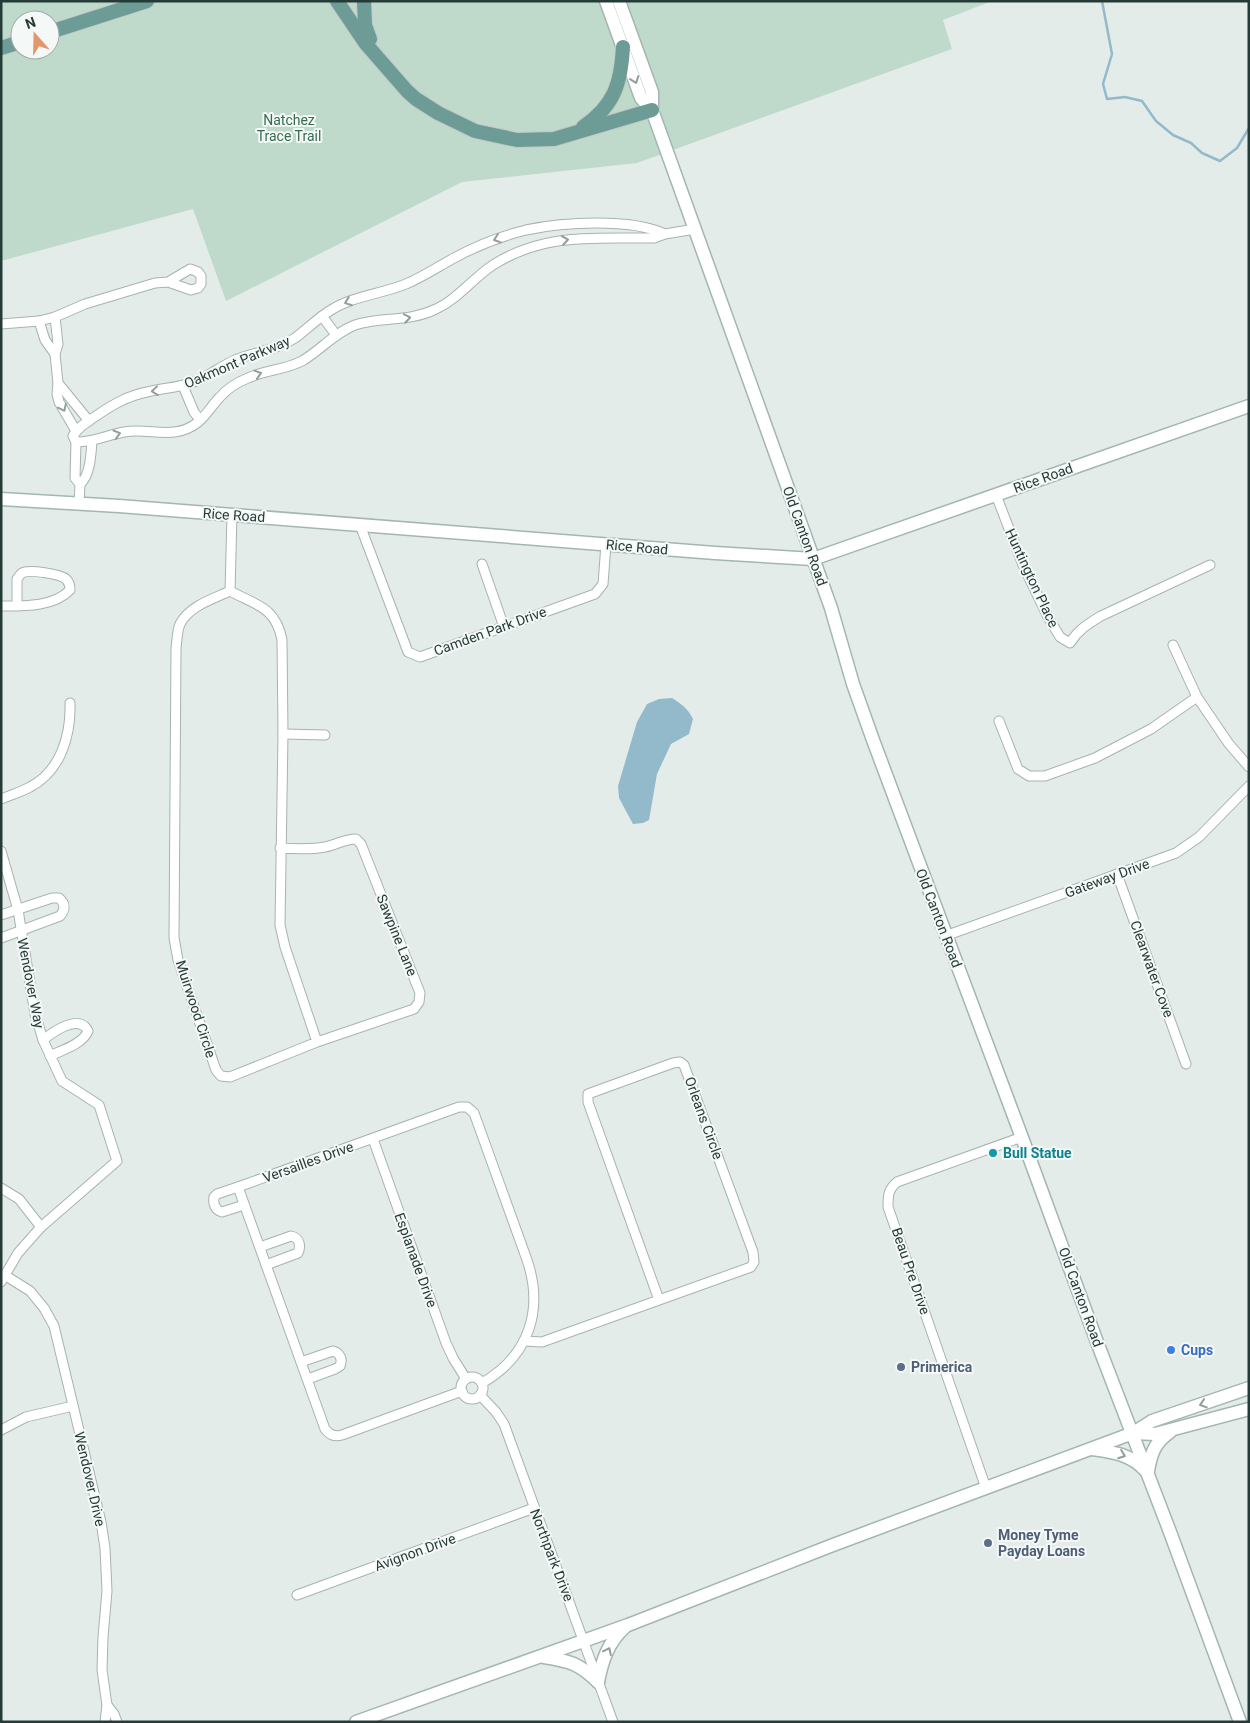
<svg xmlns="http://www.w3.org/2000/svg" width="1250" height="1723" font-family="Roboto,sans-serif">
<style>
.green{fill:#bfdaca;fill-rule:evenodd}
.water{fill:#92baca}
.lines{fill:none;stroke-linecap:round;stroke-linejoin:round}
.stream{stroke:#92baca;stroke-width:2.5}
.street-casing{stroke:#a7b3b0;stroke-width:11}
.secondary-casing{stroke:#a3b6b2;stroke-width:15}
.primary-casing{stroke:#c2c8c7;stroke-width:16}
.street{stroke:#fff;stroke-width:9}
.secondary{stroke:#fff;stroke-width:12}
.primary{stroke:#6d9c96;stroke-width:14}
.oneway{stroke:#929d9c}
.culture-dot{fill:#0f9aa8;stroke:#f4f8f7;stroke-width:2}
.shop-dot{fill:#3f7fe0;stroke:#f4f8f7;stroke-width:2}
.service-dot{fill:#5c6f8a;stroke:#f4f8f7;stroke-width:2}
.labels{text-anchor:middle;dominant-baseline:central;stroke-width:4;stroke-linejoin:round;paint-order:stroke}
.park-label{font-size:14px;fill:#346d52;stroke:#f4f8f7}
.street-label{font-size:14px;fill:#253b38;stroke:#f4f8f7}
.culture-label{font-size:14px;font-weight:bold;fill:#0d838f;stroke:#f4f8f7;text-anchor:start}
.shop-label{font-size:14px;font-weight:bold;fill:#366cbe;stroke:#f4f8f7;text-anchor:start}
.service-label{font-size:14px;font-weight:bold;fill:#4e5e75;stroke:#f4f8f7;text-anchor:start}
</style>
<rect width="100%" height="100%" fill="#e4ece9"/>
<path class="green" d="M1,1h991l-49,19 9,29 -315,114 -175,19 -236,119 -33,-92 -192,52zM20,20h30v30h-30z"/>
<path class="water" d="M672,698c10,6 16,11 21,21l-4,15 -18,10 -14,30 -8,46 -6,3 -10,1 -14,-26 -1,-12 19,-64 10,-18 12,-5z"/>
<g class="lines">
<polyline class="stream" points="1102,1 1112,54 1103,84 1107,99 1125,97 1142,101 1156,121 1173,135 1191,143 1202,153 1220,161 1237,148 1249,128"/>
<defs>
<g id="street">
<path d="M665,234c-34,-16 -102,-12 -139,-4 -24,6 -48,15 -70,27 -17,9 -33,20 -50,27 -25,10 -53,12 -75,26 -13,8 -24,19 -36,28 -18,12 -41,14 -60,22 -16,7 -28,18 -44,23 -15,5 -29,5 -44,9 -20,4 -35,13 -51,24 -8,5 -18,11 -23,20l3,6c19,0 31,-7 48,-10 26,-5 49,9 73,-9 9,-7 15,-18 23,-26 7,-8 18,-15 28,-19 17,-8 37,-8 54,-17 19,-11 32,-28 53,-36 28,-9 52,-2 81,-16 22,-10 37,-31 57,-44 52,-33 102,-26 161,-27l11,-4 30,-5"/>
<polyline points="322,316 336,335"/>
<polyline points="55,317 58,344 55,354 58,383 57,394 59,402 76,431"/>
<polyline points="39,321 45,340 55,354"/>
<polyline points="1,324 39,321 55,317 85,304 155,283 168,282 191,290 198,288 201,284 201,276 198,272 190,269 168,282"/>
<polyline points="58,383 89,421"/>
<polyline points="183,386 194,412 200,420"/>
<polyline points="76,442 75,478 80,484 79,504"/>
<path d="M80,484c10,-8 11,-29 12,-43"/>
<path d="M996,495l27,70 25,52 12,20 10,6c8,-13 18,-19 31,-27l109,-51"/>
<polyline points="360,525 408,652 420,657 595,594 603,584 606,544"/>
<polyline points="482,564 504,627"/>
<polyline points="230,591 232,515"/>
<path d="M1,606c22,0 53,1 69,-16 0,-4 -1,-8 -4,-11 -6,-5 -37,-10 -44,-6 -2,1 -3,4 -5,6v27"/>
<polyline points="1173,645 1197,697 1229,744 1249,767"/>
<polyline points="999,721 1018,769 1029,776 1045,776 1095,758 1151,729 1197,697"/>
<polyline points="283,734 325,735"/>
<path d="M1,799c10,-4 20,-7 29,-12 31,-16 41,-52 40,-84"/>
<path d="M280,848c15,1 30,2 45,-1 11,-2 19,-8 31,-8l5,5 59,149 -1,9 -5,7 -97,33 -87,35 -9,-1 -5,-6 -38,-110 -4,-22 2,-290c1,-7 1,-17 4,-24 9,-18 33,-25 50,-33 26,14 46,16 52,49l1,94 -3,191 5,22 32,95"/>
<polyline points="1,851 18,910 35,1014 43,1040 62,1081 99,1105 117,1161 41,1227 18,1253 1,1282"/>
<polyline points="1117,874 1186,1064"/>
<path d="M1,915l51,-17h7c7,6 6,12 1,18l-59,22"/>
<polyline points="945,936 1176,853 1199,837 1249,786"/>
<path d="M43,1040c10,-8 36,-27 45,-9 -5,13 -26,19 -38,25"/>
<polyline points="373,1139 446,1343 453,1358 466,1379"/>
<path d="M238,1187l-21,7 -3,3c-1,7 1,13 8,15l22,-7"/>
<polyline points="1,1188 19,1199 41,1227"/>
<path d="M260,1247l31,-11c9,2 10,10 7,17l-32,12"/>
<polyline points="6,1276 30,1291 44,1308 54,1326 101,1522 105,1548 107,1591 103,1637 102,1670 107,1705 105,1722"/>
<polyline points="525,1341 542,1342 751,1267 754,1262 753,1252 684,1065 680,1062 673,1063 588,1094 588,1102 659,1300"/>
<path d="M301,1362l32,-11c7,2 10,8 7,15l-5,3 -27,10"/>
<circle cx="472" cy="1388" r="11"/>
<path d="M462,1391l-120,44c-8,2 -12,0 -17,-6l-87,-242 221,-80h8l7,6 53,147c17,50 2,96 -45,123"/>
<polyline points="480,1395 496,1412 504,1424 613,1722"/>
<polyline points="1,1430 26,1417 73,1406"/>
<path d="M986,1488l-98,-281c0,-12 0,-17 9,-25l125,-45"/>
<polyline points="297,1595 534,1508"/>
<polyline points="107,1705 114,1714 117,1722"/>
</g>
<g id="secondary">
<polyline points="606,1 641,98 652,110"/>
<polyline points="619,1 652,92 652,110 831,608 853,684 873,740 1024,1143 1097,1342 1170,1532 1240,1722"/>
<polyline points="1,499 119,506 715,553 813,559 1249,406"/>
<polyline points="1133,1433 1155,1434 1249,1409"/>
<path d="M1092,1449c21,3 39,5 54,22"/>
<path d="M1148,1471c3,-18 7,-29 22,-39"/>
<path d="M544,1657c25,4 35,6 54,25"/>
<path d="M598,1682c4,-21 10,-40 27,-55"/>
<polyline points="356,1722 628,1625 833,1545 1133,1433 1152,1421 1249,1388"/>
</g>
<g id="primary">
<polyline points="337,1 366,44 407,91 416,99 438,113 475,131 517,140 554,139 652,110"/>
<polyline points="364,1 365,25 370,39"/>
<polyline points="50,32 147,1"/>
<polyline points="1,48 20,42"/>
<path d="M583,127c31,-21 38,-43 40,-80"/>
</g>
</defs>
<use href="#street" class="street-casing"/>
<use href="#secondary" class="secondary-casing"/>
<use href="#primary" class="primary-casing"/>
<use href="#street" class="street"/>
<use href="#secondary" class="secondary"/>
<use href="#primary" class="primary"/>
</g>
<defs><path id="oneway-chevron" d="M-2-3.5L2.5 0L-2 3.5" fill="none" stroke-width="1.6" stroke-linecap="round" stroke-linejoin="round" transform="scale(1.25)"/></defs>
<g class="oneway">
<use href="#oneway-chevron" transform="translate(635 80) rotate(70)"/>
<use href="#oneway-chevron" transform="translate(497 239) rotate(161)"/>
<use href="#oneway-chevron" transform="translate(565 240) rotate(-9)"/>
<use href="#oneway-chevron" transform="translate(348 302) rotate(159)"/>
<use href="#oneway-chevron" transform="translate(407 318) rotate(-10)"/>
<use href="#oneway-chevron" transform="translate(258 374) rotate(-18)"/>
<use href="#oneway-chevron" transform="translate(155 391) rotate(174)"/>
<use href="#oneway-chevron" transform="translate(63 408) rotate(64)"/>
<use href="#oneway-chevron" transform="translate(117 434) rotate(-16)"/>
<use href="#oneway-chevron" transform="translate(1203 1404) rotate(162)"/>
<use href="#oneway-chevron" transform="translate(1122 1455) rotate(20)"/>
<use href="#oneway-chevron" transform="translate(608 1651) rotate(-64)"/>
</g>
<circle class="culture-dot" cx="993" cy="1153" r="5"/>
<circle class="shop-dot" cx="1171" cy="1350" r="5"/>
<g class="service-dot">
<circle cx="901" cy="1367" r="5"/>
<circle cx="988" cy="1543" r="5"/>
</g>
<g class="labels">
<g class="park-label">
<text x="289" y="120">Natchez<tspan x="289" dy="16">Trace Trail</tspan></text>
</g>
<g class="street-label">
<text transform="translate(237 362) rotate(-23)">Oakmont Parkway</text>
<text transform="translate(1043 478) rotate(-20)">Rice Road</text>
<text transform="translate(234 515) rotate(4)">Rice Road</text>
<text transform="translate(805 536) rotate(70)">Old Canton Road</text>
<text transform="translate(637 547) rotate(5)">Rice Road</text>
<text transform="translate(1032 578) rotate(65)">Huntington Place</text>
<text transform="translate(490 631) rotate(-20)">Camden Park Drive</text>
<text transform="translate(1107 878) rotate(-20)">Gateway Drive</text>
<text transform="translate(939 918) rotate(69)">Old Canton Road</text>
<text transform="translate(397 935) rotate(68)">Sawpine Lane</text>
<text transform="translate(1152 969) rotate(70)">Clearwater Cove</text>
<text transform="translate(31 983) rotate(79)">Wendover Way</text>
<text transform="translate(196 1009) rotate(72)">Muirwood Circle</text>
<text transform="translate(704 1118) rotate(70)">Orleans Circle</text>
<text transform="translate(308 1162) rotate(-20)">Versailles Drive</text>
<text transform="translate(416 1260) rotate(70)">Esplanade Drive</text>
<text transform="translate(911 1271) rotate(71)">Beau Pre Drive</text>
<text transform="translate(1081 1297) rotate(70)">Old Canton Road</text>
<text transform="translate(90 1479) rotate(77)">Wendover Drive</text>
<text transform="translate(415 1552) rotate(-20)">Avignon Drive</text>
<text transform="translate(552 1555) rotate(69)">Northpark Drive</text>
</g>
<g class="culture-label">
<text x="1003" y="1153">Bull Statue</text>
</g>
<g class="shop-label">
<text x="1181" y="1350">Cups</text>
</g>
<g class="service-label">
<text x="911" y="1367">Primerica</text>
<text x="998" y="1535">Money Tyme<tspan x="998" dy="16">Payday Loans</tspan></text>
</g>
</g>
<rect width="1250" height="1723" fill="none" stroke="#253b38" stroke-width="5"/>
<g transform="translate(35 35) rotate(340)"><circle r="24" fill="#f4f8f7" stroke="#a1acab"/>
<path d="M0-4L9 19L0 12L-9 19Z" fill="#e2986b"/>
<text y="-8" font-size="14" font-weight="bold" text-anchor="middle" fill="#253b38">N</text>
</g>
</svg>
